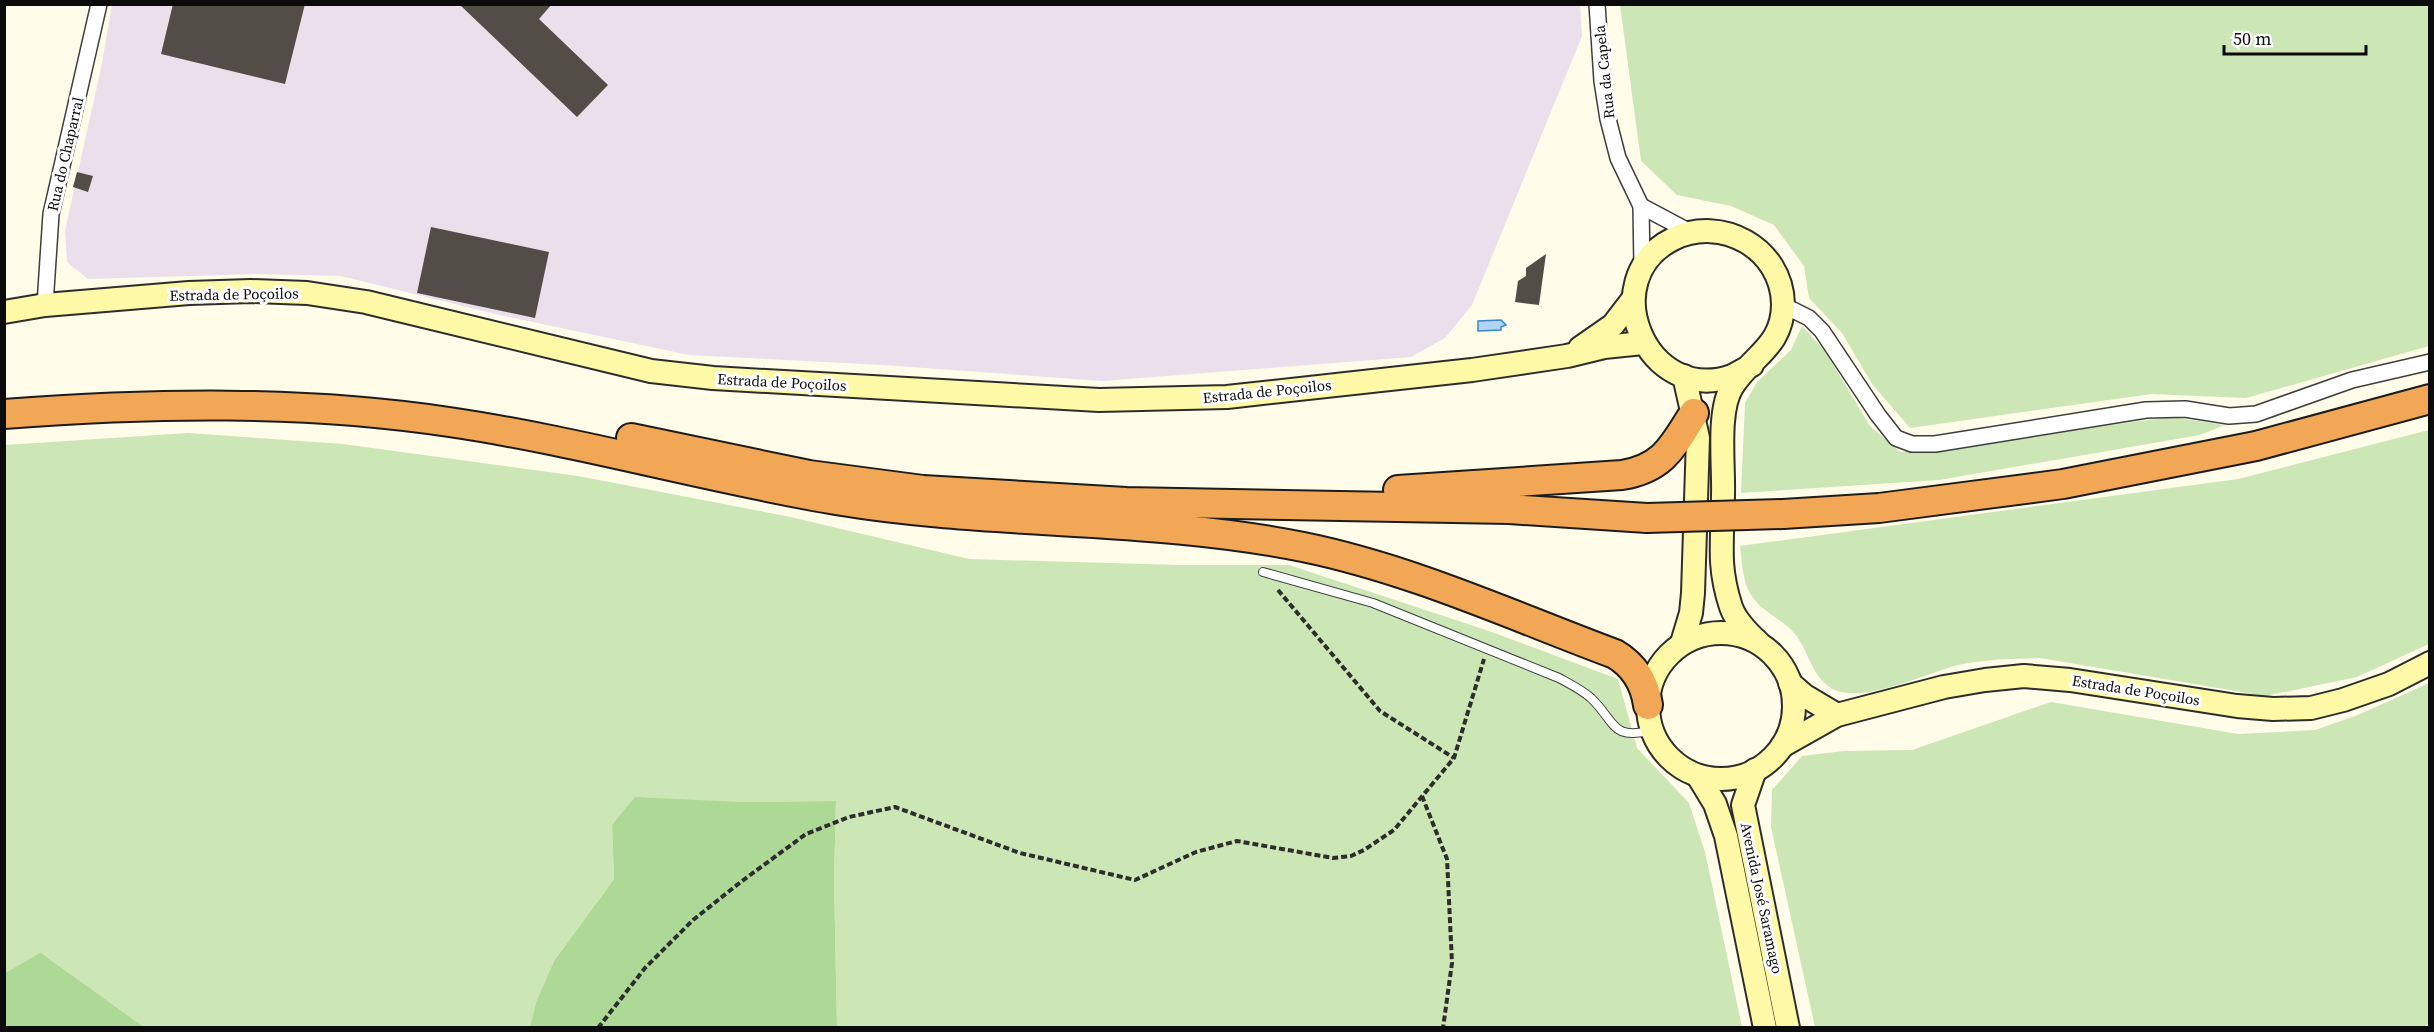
<svg xmlns="http://www.w3.org/2000/svg" width="2434" height="1032" font-family="'Source Serif 4',serif">
<style>
.industrial{fill:#eadfea}
.green{fill:#cce7b5}
.forest{fill:#aed895}
.water{fill:#b0d6f4;stroke:#3886ca;stroke-width:1.5}
.building{fill:#534d48}
.lines{fill:none;stroke-linecap:round;stroke-linejoin:round}
.lane-casing{stroke:#3e3e3e;stroke-width:10}
.street-casing{stroke:#3e3e3e;stroke-width:18}
.secondary-casing{stroke:#2d2d2d;stroke-width:26}
.highway-casing{stroke:#1c1c1c;stroke-width:32}
.path{stroke:#2d2d2d;stroke-width:4;stroke-dasharray:6 3;stroke-linecap:butt}
.lane{stroke:#fff;stroke-width:8}
.street{stroke:#fff;stroke-width:15}
.secondary{stroke:#fdf9a6;stroke-width:22}
.highway{stroke:#f1a755;stroke-width:28}
.highway-bridge-casing{stroke:#1c1c1c;stroke-width:32;stroke-linecap:butt}
.highway-bridge{stroke:#f1a755;stroke-width:28}
.labels{text-anchor:middle;dominant-baseline:central;stroke-width:6;stroke-linejoin:round;paint-order:stroke}
.street-label{font-size:15px;fill:#0b0b0b;stroke:#fff}
</style>
<rect width="100%" height="100%" fill="#fffcea"/>
<polygon class="industrial" points="112,5 1580,5 1582,36 1472,305 1445,338 1411,357 1102,381 883,365 689,355 495,314 341,276 256,274 88,279 67,262 65,231 101,68"/>
<g class="green">
<polygon points="1620,5 2429,5 2429,346 2246,398 2152,394 1910,428 1872,384 1842,333 1809,298 1804,266 1774,225 1731,206 1677,195 1641,161"/>
<polygon points="1802,326 1825,351 1870,426 1900,452 2172,417 2225,425 2200,435 1939,480 1741,493 1745,403 1757,382 1791,350"/>
<path d="M2429,430v214l-72,33 -92,19 -225,-38c-27,1 -55,1 -82,7 -32,8 -102,43 -130,21 -18,-14 -20,-37 -34,-53 -6,-8 -17,-14 -25,-20 -27,-20 -25,-36 -29,-67l498,-67z"/>
<polygon points="188,433 343,444 578,476 786,516 969,559 1179,565 1289,565 1492,632 1618,679 1637,748 1689,803 1705,852 1742,1027 837,1027 834,879 836,801 738,802 612,825 614,879 554,961 536,1002 530,1027 144,1027 41,953 5,973 5,445"/>
<polygon points="2429,683 2430,1022 2425,1027 1815,1027 1771,827 1772,790 1802,756 1844,751 1912,750 2051,702 2238,734 2315,730 2358,715"/>
</g>
<g class="forest">
<polygon points="635,797 738,802 836,801 834,879 837,1027 530,1027 536,1002 554,961 614,879 612,825"/>
<polygon points="40,953 41,953 144,1027 5,1027 5,973"/>
</g>
<polygon class="water" points="1501,320 1506,325 1501,327 1501,330 1478,331 1478,321"/>
<g class="building">
<polygon points="173,4 305,4 285,84 161,54"/>
<polygon points="459,4 552,4 539,19 608,85 577,117"/>
<polygon points="77,172 93,176 88,192 73,187"/>
<polygon points="431,227 549,252 535,318 417,293"/>
<polygon points="1546,254 1539,305 1515,302 1518,281 1526,276 1526,268"/>
</g>
<g class="lines">
<defs>
<path id="lane" d="M1263,572l110,31 186,75c11,6 23,12 32,20 25,24 20,43 61,32"/>
<g id="street">
<polyline points="1597,4 1602,81 1608,119 1618,158 1641,206 1642,267"/>
<polyline points="1641,206 1690,232"/>
<polyline points="45,305 51,214 99,4"/>
<polyline points="1783,305 1809,318 1822,331 1878,415 1896,438 1912,444 1935,444 2146,410 2185,409 2229,416 2256,414 2352,380 2430,362"/>
</g>
<g id="secondary">
<polyline points="4,312 45,305 189,293 251,291 307,293 366,302 651,371 713,378 1099,400 1227,397 1472,370 1567,356 1604,347 1643,343"/>
<polyline points="1580,348 1613,325 1633,299"/>
<path d="M1752,365c-7,4 -14,8 -20,11 -85,30 -139,-97 -59,-137 48,-24 109,9 110,65 0,43 -32,52 -51,83 -15,24 -8,78 -9,107 0,23 -2,46 -1,68 1,15 4,30 9,45 5,14 16,25 27,35"/>
<circle cx="1721" cy="706" r="73"/>
<polyline points="1682,643 1691,613 1693,593 1698,438 1684,376"/>
<polyline points="1790,683 1805,696 1837,715"/>
<polyline points="1782,746 1837,715 1944,687 1985,680 2024,676 2070,680 2237,706 2273,709 2311,708 2343,700 2389,684 2430,663"/>
<polyline points="1755,770 1743,805 1788,1028"/>
<polyline points="1698,776 1715,804 1726,836 1765,1028"/>
</g>
<g id="highway">
<path d="M4,414c149,-11 297,-14 445,8 130,19 257,56 387,78 155,26 313,16 467,47 108,22 210,69 312,107 20,12 30,29 33,51"/>
<polyline points="631,438 809,475 923,490 1126,502 1509,509 1647,518"/>
<path d="M1398,490l224,-15c42,-7 51,-29 72,-62"/>
<polyline points="1783,514 1879,508 2063,484 2256,446 2430,399"/>
</g>
</defs>
<use href="#lane" class="lane-casing"/>
<use href="#street" class="street-casing"/>
<use href="#secondary" class="secondary-casing"/>
<use href="#highway" class="highway-casing"/>
<g class="path">
<polyline points="1278,590 1380,711 1454,758"/>
<polyline points="1422,796 1447,859 1452,963 1443,1028"/>
<polyline points="598,1028 645,968 693,920 742,881 806,834 849,817 895,807 1020,853 1135,880 1196,852 1237,841 1333,858 1351,856 1364,850 1394,830 1454,758 1484,659"/>
</g>
<use href="#lane" class="lane"/>
<use href="#street" class="street"/>
<use href="#secondary" class="secondary"/>
<use href="#highway" class="highway"/>
<defs>
<polyline id="highway-bridge" points="1647,518 1783,514"/>
</defs>
<use href="#highway-bridge" class="highway-bridge-casing"/>
<use href="#highway-bridge" class="highway-bridge"/>
</g>
<g class="labels">
<g class="street-label">
<text transform="translate(1604 72) rotate(-96)">Rua da Capela</text>
<text transform="translate(65 154) rotate(-77)">Rua do Chaparral</text>
<text transform="translate(234 294) rotate(-1)">Estrada de Poçoilos</text>
<text transform="translate(782 382) rotate(3)">Estrada de Poçoilos</text>
<text transform="translate(1267 391) rotate(-6)">Estrada de Poçoilos</text>
<text transform="translate(2136 690) rotate(9)">Estrada de Poçoilos</text>
<text transform="translate(1762 898) rotate(78)">Avenida José Saramago</text>
</g>
</g>
<rect width="2434" height="1032" fill="none" stroke="#0b0b0b" stroke-width="12"/>
<path d="M2224 45v9h142v-9" fill="none" stroke="#0b0b0b" stroke-width="3"/>
<text x="2233" y="45" font-size="18" fill="#0b0b0b" stroke="#ffffff" stroke-width="4.5" paint-order="stroke">50 m</text>
</svg>
